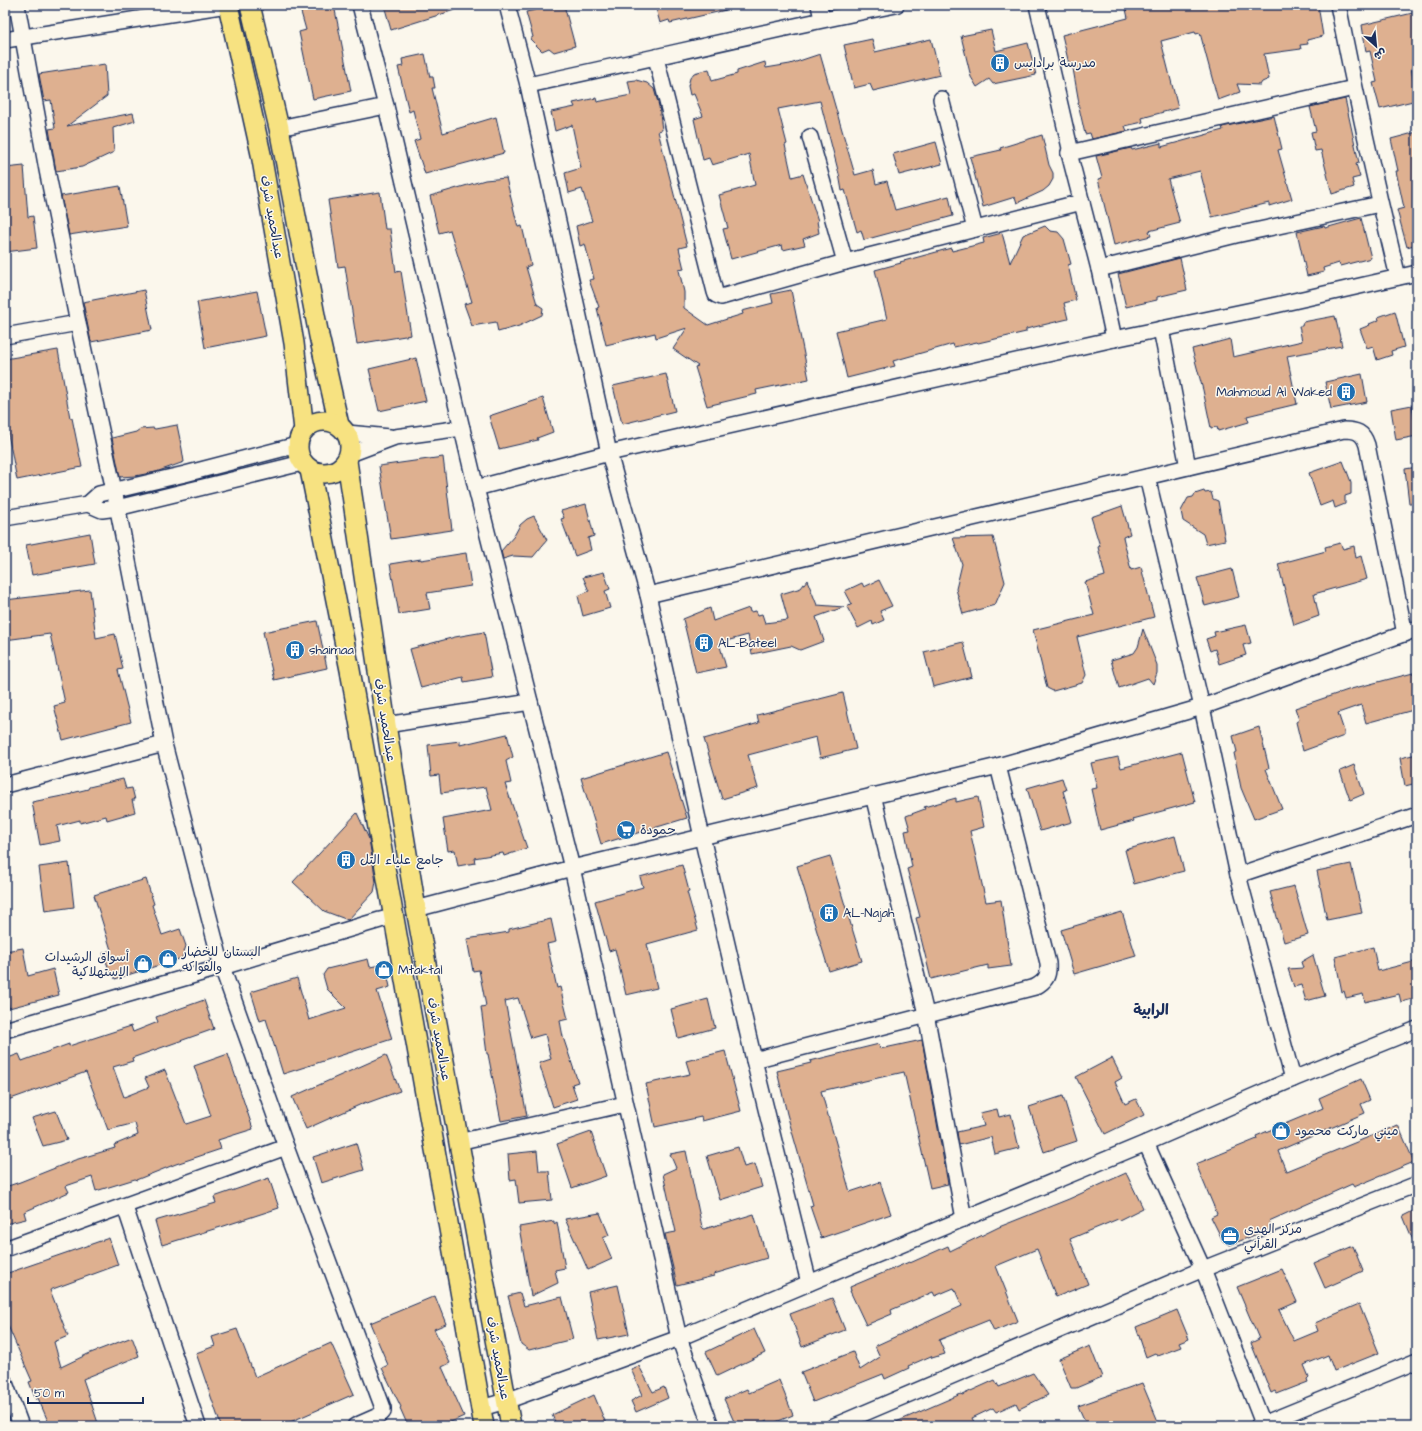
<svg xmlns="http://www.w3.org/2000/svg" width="1422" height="1431" font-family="'Architects Daughter','Playpen Sans Arabic',sans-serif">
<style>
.building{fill:#deb090;stroke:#1b2f5e}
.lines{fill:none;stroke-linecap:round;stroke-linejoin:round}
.minor-casing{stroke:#1b2f5e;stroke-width:18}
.major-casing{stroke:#1b2f5e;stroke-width:22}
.minor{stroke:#fbf7ec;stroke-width:15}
.major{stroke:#f7e281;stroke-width:19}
.labels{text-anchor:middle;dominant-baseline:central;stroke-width:3;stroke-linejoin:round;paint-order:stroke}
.poi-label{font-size:13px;fill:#1b2f5e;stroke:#fbf7ec;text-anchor:start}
.street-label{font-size:13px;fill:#1b2f5e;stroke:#fbf7ec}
.quarter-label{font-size:15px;font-weight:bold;fill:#1b2f5e;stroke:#fbf7ec}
</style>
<rect width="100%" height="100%" fill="#fbf7ec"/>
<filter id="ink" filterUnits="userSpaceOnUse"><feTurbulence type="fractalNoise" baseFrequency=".025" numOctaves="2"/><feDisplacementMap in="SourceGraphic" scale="8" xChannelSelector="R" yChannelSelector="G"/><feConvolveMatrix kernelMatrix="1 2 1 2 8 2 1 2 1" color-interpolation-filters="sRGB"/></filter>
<g filter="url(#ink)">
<g class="building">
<polygon points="299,5 334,5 351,91 313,99 299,32 306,30"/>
<polygon points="384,5 461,5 461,8 391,30"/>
<polygon points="535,5 564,5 575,46 554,52 549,48 542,51 530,39 533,37 526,12 536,10"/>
<polygon points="655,5 725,5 726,10 670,23 669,20 660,23"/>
<polygon points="1125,5 1318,5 1323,36 1307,40 1308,44 1300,45 1301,49 1264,54 1269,79 1262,82 1260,85 1237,84 1240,92 1218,100 1200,33 1196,34 1195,32 1161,41 1178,108 1142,118 1143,122 1125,126 1127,131 1092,139 1090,133 1085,134 1078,103 1079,103 1072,63 1069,64 1062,35 1128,18"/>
<polygon points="1417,12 1417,66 1411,68 1417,100 1380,109 1373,83 1377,82 1370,51 1366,52 1362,25"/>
<polygon points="991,30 996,51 1028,43 1036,75 993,84 989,79 977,87 971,77 961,36"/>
<polygon points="872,39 875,52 931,39 940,75 873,91 870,84 854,88 844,45"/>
<polygon points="425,54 430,77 433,77 435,88 432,88 443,133 496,117 504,153 425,174 414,141 420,139 413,110 409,112 398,67 403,66 402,59"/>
<polygon points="820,54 855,175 873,170 876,184 887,181 895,210 949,196 953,216 864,240 861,230 857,232 845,190 842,191 839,174 820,101 778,109 787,144 785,145 792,177 803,174 818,221 817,221 819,233 803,239 805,245 783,250 782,245 731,259 723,229 728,228 719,195 755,185 749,154 712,165 709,158 703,160 694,119 703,116 694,94 690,95 688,86 690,78 694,73 709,69 712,81 737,74 737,71 765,62 766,68 790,64"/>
<polygon points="105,64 107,96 67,126 133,113 135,121 113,128 114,152 82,167 56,171 49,129 55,128 51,100 44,101 39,74"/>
<polygon points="636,80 647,83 654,89 659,106 662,130 658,131 687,246 679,248 684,269 679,270 684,292 684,308 708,325 743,314 742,311 773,303 771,294 791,290 809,379 756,390 757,394 707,406 695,367 698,366 673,349 687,328 656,338 655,333 606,345 597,308 599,307 589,280 594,279 585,244 580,246 576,226 592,221 582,189 569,193 565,173 581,168 572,125 555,131 551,112 575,107 573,103 596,98 597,102 631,95 628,81"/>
<polygon points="1345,99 1359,163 1356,164 1360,177 1352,179 1354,187 1332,194 1321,150 1315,151 1311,132 1316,131 1310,107"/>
<polygon points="1274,116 1282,149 1278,150 1292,199 1269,206 1269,203 1212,217 1200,171 1168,179 1180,223 1149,231 1151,236 1114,245 1098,179 1102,178 1096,156 1131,148 1132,150 1161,143 1161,147 1223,130 1222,127"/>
<polygon points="1417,132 1417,244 1407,247 1397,210 1404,208 1396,171 1398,171 1391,139"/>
<polygon points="1042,135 1049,165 1053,173 1053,179 1049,186 1043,191 1017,203 1015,197 983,207 970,157 1001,150 1000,148"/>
<polygon points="936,142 942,164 899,175 893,154"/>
<polygon points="24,166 28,217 33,216 37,248 5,252 5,168"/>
<polygon points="506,178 518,227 522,226 531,265 526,267 537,304 543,308 542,315 519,326 498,332 496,322 472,326 464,304 472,302 450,230 439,233 430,196 485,180"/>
<polygon points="120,186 127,226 69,235 61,196"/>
<polygon points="380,192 385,229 390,229 396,272 401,271 411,335 357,344 345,266 338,267 328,200"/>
<polygon points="1361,218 1371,258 1340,266 1339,263 1323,268 1324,272 1307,276 1297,232 1324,226 1325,228"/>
<polygon points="1045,226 1050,231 1058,232 1064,239 1071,264 1068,265 1076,300 1064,303 1068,319 1026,329 1026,332 978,343 977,342 954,347 953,344 893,361 895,366 847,378 836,331 887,319 875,270 901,263 900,262 933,253 951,248 952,251 984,243 983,238 1002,233 1010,263 1023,235"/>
<polygon points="1180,258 1187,290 1157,297 1157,300 1126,307 1118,274"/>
<polygon points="144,290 152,330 91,342 83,302"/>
<polygon points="257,291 266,336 205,348 197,302"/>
<polygon points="1395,311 1404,347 1391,351 1392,355 1377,360 1373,346 1367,348 1360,329 1370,325 1369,324 1379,320 1378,317"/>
<polygon points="1335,316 1342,346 1287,356 1297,404 1247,416 1249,422 1218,431 1217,427 1211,428 1203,390 1192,349 1230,339 1233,357 1302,341 1299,326 1302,326 1303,322"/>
<polygon points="58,350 70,418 72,418 82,467 17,480 5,418 5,359"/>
<polygon points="416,358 426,401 379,411 369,369"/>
<polygon points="666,374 675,411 622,424 613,386"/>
<polygon points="1362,374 1367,402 1331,409 1325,382"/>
<polygon points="543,398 553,432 537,438 538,440 499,449 489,416"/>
<polygon points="1412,405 1417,436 1396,440 1391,409"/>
<polygon points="177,425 182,449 184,462 156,472 135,476 120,477 112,438 136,432 140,429 153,428 155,429"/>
<polygon points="443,457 452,530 391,539 379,466"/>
<polygon points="1343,461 1351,482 1351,494 1345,496 1345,504 1335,508 1333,501 1320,506 1309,473"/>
<polygon points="1417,467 1417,503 1409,503 1405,469"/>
<polygon points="1204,491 1205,493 1211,492 1213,499 1218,501 1225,540 1206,544 1203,534 1183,521 1181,511 1188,498 1193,497 1195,494"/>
<polygon points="586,504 594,536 588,538 591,550 575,556 561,519 564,518 561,511"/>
<polygon points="1122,506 1130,534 1123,537 1131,570 1141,567 1154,617 1077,637 1086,675 1082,683 1053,691 1047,688 1033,630 1094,615 1085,582 1105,576 1098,547 1100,546 1091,517"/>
<polygon points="534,516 547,540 533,557 513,556 503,559 501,551 514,536 520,525 527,519"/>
<polygon points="90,533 95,564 32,575 26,545"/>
<polygon points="993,537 1005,582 995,605 963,614 956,589 962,564 953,538"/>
<polygon points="1340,543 1343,549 1354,546 1356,558 1361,556 1367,579 1314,594 1319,616 1294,625 1278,564 1326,551 1325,547"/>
<polygon points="466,553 471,586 427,593 430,609 399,614 390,564 421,559 421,560"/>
<polygon points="1232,569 1239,597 1205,606 1197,578"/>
<polygon points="604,572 610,589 605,591 610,608 583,616 578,596 589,591 583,577"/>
<polygon points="807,580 817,605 844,607 816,617 824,641 800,650 791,646 752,654 748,635 719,643 726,667 696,673 683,619 710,608 713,621 749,608 750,612 756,611 758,615 762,614 765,623 788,620 781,594 801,588"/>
<polygon points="879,580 892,606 880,611 884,620 873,625 872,621 858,628 847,607 852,604 845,591 862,583 864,587"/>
<polygon points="90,590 96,638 115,634 123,669 118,670 131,722 63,740 54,706 65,703 50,634 5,640 5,600"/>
<polygon points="317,621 327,668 274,680 263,632"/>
<polygon points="1246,625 1251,643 1243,645 1246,655 1219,664 1215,649 1210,651 1206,639 1215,636 1214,632"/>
<polygon points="1143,629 1157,665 1157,673 1153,684 1148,678 1119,688 1111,660 1134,653 1138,647"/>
<polygon points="484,632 492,677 464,682 463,677 421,688 410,649 455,637"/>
<polygon points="963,642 972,677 933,687 924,652"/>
<polygon points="1417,672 1417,709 1366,723 1361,705 1338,713 1344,731 1344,736 1303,751 1296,722 1299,720 1295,708 1351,689"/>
<polygon points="843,693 856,749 820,758 816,737 748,755 758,788 722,799 704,739 759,723 757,715"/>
<polygon points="1259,727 1269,768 1266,769 1282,809 1254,819 1241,788 1234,753 1237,752 1233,736"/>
<polygon points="507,734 513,757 506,761 511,783 505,784 527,848 504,856 503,853 474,858 475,863 458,866 455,850 448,851 443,819 492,810 486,787 441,793 439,775 431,776 428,745 460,741 460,745"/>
<polygon points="666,752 687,818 601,844 581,778"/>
<polygon points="1182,752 1195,802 1133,819 1134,821 1100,830 1091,789 1097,788 1091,763 1118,757 1121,768"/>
<polygon points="1417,754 1417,783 1405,786 1400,758"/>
<polygon points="1354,765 1364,794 1350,800 1340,771"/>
<polygon points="1062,778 1066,790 1063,791 1072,822 1040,831 1027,788"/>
<polygon points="123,779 126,789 132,788 135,800 132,800 135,812 107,820 106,816 80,823 80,820 57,826 60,841 40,845 32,802 72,794 72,793 88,789 89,787"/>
<polygon points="978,797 984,827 970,831 986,902 1001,900 1011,966 988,969 988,965 931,979 916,918 920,917 907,869 912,867 905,831 910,830 906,816 925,809 924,807 956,798 956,802"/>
<polygon points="357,813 369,839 376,882 374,892 348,920 324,911 293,882"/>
<polygon points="1175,836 1184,871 1134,884 1125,850"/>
<polygon points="830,856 862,961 829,971 797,866"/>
<polygon points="69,863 74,907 45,911 39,867"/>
<polygon points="1351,864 1362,913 1327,920 1317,871"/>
<polygon points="682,865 689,891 687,892 698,930 647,944 657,988 626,995 615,949 609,951 595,901 643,887 640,877"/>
<polygon points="146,879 154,904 152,905 162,935 180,929 186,946 182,958 115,979 114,974 111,975 103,953 111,950 94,895"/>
<polygon points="1294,886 1308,935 1284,942 1270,892"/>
<polygon points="1122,912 1136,956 1074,974 1061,930"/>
<polygon points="551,919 556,942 547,944 557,988 560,987 568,1019 560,1021 563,1037 578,1082 572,1084 577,1099 553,1107 539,1063 551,1059 545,1034 531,1038 518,998 505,1001 527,1116 501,1121 488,1054 487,1054 481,1007 486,1006 479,970 473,971 467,939 509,932 509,929"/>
<polygon points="1373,947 1378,971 1417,961 1417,998 1401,1002 1399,994 1365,1002 1363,994 1346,998 1344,991 1342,992 1335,957"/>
<polygon points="23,948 28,976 53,969 59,995 9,1008 5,993 5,951"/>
<polygon points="1313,955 1325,996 1306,1001 1301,985 1294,987 1288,969 1303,968 1301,962"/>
<polygon points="368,959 370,967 385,964 390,987 377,991 392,1039 283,1074 266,1019 260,1021 251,992 297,978 309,1020 346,1008 327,989 323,975 327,969"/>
<polygon points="708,999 715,1028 678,1038 671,1009"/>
<polygon points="204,1000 214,1029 132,1058 133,1061 113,1067 124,1097 149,1087 145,1078 165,1070 186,1124 211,1116 194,1066 228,1054 253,1129 218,1140 221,1149 176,1164 136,1180 135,1179 96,1191 92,1177 66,1186 69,1192 24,1212 26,1219 5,1224 5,1187 20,1182 75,1160 115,1148 114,1145 138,1135 135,1123 108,1130 86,1072 5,1101 5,1059 19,1054 22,1061 69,1044 69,1046 131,1026 133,1032 158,1022 156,1017"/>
<polygon points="922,1040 948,1184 930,1188 904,1072 821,1091 850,1192 880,1182 891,1214 821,1238 810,1206 813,1205 787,1114 777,1071 811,1063 810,1061 879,1044 880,1049"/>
<polygon points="725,1051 741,1111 702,1121 701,1117 655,1127 646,1084 690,1074 686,1061"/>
<polygon points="386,1055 400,1091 367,1103 366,1102 306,1129 292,1097"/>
<polygon points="1112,1058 1122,1078 1115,1082 1125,1104 1136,1099 1144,1115 1105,1134 1076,1077"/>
<polygon points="1361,1079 1370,1100 1361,1104 1365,1113 1278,1151 1286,1171 1398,1125 1414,1162 1354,1187 1352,1184 1269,1221 1272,1228 1230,1245 1223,1241 1211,1217 1217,1214 1196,1164 1257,1139 1256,1136 1323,1108 1319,1098"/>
<polygon points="1063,1096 1077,1141 1044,1152 1029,1107"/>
<polygon points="997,1109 999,1117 1011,1114 1019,1148 995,1154 991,1137 959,1145 957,1132 984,1126 980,1113"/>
<polygon points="56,1111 67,1140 43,1146 32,1118"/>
<polygon points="591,1132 606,1176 572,1188 557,1144"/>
<polygon points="356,1143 364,1170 321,1183 313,1157"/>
<polygon points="738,1147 744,1167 755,1164 762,1187 720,1200 707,1156"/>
<polygon points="537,1151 539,1171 549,1171 552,1200 519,1203 516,1179 510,1180 508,1154"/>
<polygon points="686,1151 702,1227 704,1229 754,1214 767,1258 714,1274 714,1276 677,1285 665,1234 676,1232 663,1174 676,1168 670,1154"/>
<polygon points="1126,1173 1143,1208 1119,1220 1118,1219 1070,1239 1088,1284 1056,1297 1037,1249 996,1266 1018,1321 994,1331 989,1320 939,1340 945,1354 932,1358 931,1356 908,1366 909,1368 885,1379 883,1374 813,1402 801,1372 853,1352 860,1370 880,1357 875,1346 962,1306 954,1288 935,1296 933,1292 891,1310 892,1314 866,1325 850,1291 851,1291 850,1287 909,1262 910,1263 948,1246 950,1251 999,1227 1069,1199"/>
<polygon points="269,1178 279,1208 224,1226 162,1245 155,1221 216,1203 214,1197"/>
<polygon points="1417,1209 1417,1250 1403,1216"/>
<polygon points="600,1213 609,1235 603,1238 612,1259 588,1270 565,1219"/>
<polygon points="554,1221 554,1224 557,1222 565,1268 555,1270 558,1283 531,1296 519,1227"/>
<polygon points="109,1238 118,1265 50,1290 68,1336 54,1342 61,1367 88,1354 132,1337 139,1356 83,1379 99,1426 50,1426 38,1398 36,1400 29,1382 32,1381 5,1319 5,1274"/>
<polygon points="1353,1246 1363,1271 1325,1288 1314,1263"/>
<polygon points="1282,1269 1297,1302 1279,1310 1294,1341 1318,1331 1315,1323 1359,1304 1379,1353 1334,1371 1328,1355 1304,1365 1309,1377 1307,1379 1308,1382 1277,1394 1275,1391 1271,1393 1251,1343 1259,1339 1237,1287"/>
<polygon points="618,1285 629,1334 598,1340 588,1292"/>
<polygon points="520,1293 524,1306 562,1297 573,1339 529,1350 521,1344 508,1296"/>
<polygon points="435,1296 446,1324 434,1329 450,1363 442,1367 464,1416 442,1426 408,1426 400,1408 401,1407 382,1368 388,1365 370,1323"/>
<polygon points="832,1298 845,1330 802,1347 790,1314"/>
<polygon points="1177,1310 1189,1339 1179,1343 1181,1347 1157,1356 1155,1353 1146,1357 1136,1327"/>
<polygon points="237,1329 255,1377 331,1343 354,1394 281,1426 221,1426 196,1353 215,1346 212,1337"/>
<polygon points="754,1329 765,1353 717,1376 706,1352"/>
<polygon points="1090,1346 1102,1377 1076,1388 1071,1388 1059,1359"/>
<polygon points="639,1366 653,1392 664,1387 668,1398 636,1412 631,1401 642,1395 631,1369"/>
<polygon points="1033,1373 1048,1395 1019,1409 1016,1403 996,1412 993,1408 972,1418 976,1426 887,1426 961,1394 962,1395 995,1380 999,1387"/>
<polygon points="779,1380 793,1415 769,1425 767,1420 753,1426 736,1426 724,1399 747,1389 749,1393"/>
<polygon points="1142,1383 1160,1426 1087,1426 1078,1406"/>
<polygon points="594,1395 607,1426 557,1426 552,1415"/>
</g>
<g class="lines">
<defs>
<g id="minor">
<polyline points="17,5 47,170 78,323 116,500 164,744 222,967 286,1147 383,1408 383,1412 380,1415 355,1426"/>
<polyline points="360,5 386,106 476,488 572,868 679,1338 711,1426"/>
<polyline points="507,5 528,85 609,453 648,595 702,837 754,1060 809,1283"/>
<polyline points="819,5 822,19"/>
<polyline points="1037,5 1070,148 1069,153 1099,269 1114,339"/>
<path d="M1338,5c18,91 38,182 60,272"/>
<polyline points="5,40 227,5"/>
<polyline points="656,58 715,292 716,295 721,297 845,262 1082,202"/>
<path d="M528,85c123,-26 245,-56 368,-80"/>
<polyline points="941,99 975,229"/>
<polyline points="279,128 386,106"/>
<polyline points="810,137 845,262"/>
<polyline points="1069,153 1354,88"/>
<polyline points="1099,269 1236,235 1380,204"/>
<polyline points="1161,329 1188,467"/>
<polyline points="5,336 78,323"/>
<polyline points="347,433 390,437"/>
<polyline points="350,454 395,437 462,428"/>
<polyline points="1147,477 1202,707 1238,875 1293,1079"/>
<polyline points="476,488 609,453 1114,339 1276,305 1417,273"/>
<polyline points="88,504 102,510 117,508 302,463"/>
<polyline points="5,518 88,504 99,494 185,474 297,445"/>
<path d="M648,595l696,-165c12,0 19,2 23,15l38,189"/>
<polyline points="386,725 530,702"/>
<polyline points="5,785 164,744"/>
<polyline points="873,795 926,1014 964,1219"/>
<polyline points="1238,875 1417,815"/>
<polyline points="416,909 572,868 998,766 1202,707 1417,629"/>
<polyline points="5,1030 222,967 380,920 393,917"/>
<path d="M754,1060l281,-73c11,-6 14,-11 13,-24l-50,-197"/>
<polyline points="458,1142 625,1104"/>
<polyline points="1146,1143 1203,1269 1264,1426"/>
<polyline points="125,1207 198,1426"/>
<polyline points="5,1249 286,1147"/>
<polyline points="5,1383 21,1426"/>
<polyline points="481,1408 506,1401 679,1338 809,1283 1146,1143 1293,1079 1417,1029"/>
<polyline points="834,1426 1203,1269 1417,1184"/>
<polyline points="1258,1426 1417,1361"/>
</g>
<g id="major">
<polyline points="228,5 261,154 276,240 294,343 304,430"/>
<polyline points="250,5 279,128 319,336 339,425"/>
<circle cx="324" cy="447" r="26"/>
<polyline points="347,461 386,725 416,909 511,1426"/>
<polyline points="310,470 350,670 484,1426"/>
</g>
</defs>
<use href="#minor" class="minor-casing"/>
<use href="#major" class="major-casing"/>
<use href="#minor" class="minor"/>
<use href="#major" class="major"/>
</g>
</g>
<defs>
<symbol id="building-disc" viewBox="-11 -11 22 22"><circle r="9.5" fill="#1f6fb2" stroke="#fbf7ec"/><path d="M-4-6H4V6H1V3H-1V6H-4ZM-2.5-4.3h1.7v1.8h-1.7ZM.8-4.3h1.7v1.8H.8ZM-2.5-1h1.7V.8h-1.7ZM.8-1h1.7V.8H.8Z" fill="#fff"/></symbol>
<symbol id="supermarket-disc" viewBox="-11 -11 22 22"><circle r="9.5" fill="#1f6fb2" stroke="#fbf7ec"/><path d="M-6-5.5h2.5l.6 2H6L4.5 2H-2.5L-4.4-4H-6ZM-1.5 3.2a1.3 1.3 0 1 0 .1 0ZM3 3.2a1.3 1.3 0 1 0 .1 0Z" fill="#fff"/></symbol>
<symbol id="shop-disc" viewBox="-11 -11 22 22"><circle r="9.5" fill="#1f6fb2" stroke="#fbf7ec"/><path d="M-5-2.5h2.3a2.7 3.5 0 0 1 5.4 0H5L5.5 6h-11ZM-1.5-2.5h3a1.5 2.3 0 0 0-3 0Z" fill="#fff"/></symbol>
<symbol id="office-disc" viewBox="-11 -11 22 22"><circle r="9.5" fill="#1f6fb2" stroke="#fbf7ec"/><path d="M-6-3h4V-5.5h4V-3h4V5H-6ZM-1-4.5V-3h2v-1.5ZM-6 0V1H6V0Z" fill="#fff"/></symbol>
</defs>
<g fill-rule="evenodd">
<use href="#building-disc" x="989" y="52" width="22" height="22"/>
<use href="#building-disc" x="1335" y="381" width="22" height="22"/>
<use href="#building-disc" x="693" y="632" width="22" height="22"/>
<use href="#building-disc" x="284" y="639" width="22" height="22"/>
<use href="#supermarket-disc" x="615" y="819" width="22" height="22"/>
<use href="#building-disc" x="335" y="849" width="22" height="22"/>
<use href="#building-disc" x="818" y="902" width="22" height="22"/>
<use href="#shop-disc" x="157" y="948" width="22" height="22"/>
<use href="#shop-disc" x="132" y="953" width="22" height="22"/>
<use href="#shop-disc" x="373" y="959" width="22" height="22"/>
<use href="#shop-disc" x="1270" y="1120" width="22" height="22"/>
<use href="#office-disc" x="1219" y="1225" width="22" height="22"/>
</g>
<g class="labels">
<g class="poi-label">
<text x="1014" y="63">مدرسة برادايس</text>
<text x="1332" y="392" text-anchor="end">Mahmoud Al Waked</text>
<text x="718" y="643">AL-Bateel</text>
<text x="309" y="650">shaimaa</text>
<text x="640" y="830">حمودة</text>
<text x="360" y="860">جامع علياء التل</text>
<text x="843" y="913">AL-Najah</text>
<text x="182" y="952">البستان للخضار<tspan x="182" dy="15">والفواكه</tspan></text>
<text x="129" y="957" text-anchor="end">أسواق الرشيدات<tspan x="129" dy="15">الإستهلاكية</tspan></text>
<text x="398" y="970">Mtaktal</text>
<text x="1295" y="1131">ميني ماركت محمود</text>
<text x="1244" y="1229">مركز الهدى<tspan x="1244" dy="15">القرأني</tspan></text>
</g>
<g class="street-label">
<text transform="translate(272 217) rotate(80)">عبدالحميد شرف</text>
<text transform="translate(385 720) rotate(81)">عبدالحميد شرف</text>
<text transform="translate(439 1039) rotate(80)">عبدالحميد شرف</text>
<text transform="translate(498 1358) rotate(80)">عبدالحميد شرف</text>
</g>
<g class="quarter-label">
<text x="1151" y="1010">الرابية</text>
</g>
</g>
<rect width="1422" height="1431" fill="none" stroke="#fbf7ec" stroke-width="20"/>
<rect x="10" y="10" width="1402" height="1411" fill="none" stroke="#1b2f5e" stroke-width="1.5" filter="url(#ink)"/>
<g transform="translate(1376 46) rotate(153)" stroke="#fbf7ec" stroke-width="3" paint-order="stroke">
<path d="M0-3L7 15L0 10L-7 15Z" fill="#1b2f5e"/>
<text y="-6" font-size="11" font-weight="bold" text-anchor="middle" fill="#1b2f5e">ش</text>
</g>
<path d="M28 1397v6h115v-6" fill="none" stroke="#1b2f5e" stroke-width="2"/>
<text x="34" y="1397" font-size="12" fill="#1b2f5e" stroke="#fbf7ec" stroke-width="3" paint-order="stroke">50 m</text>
</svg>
